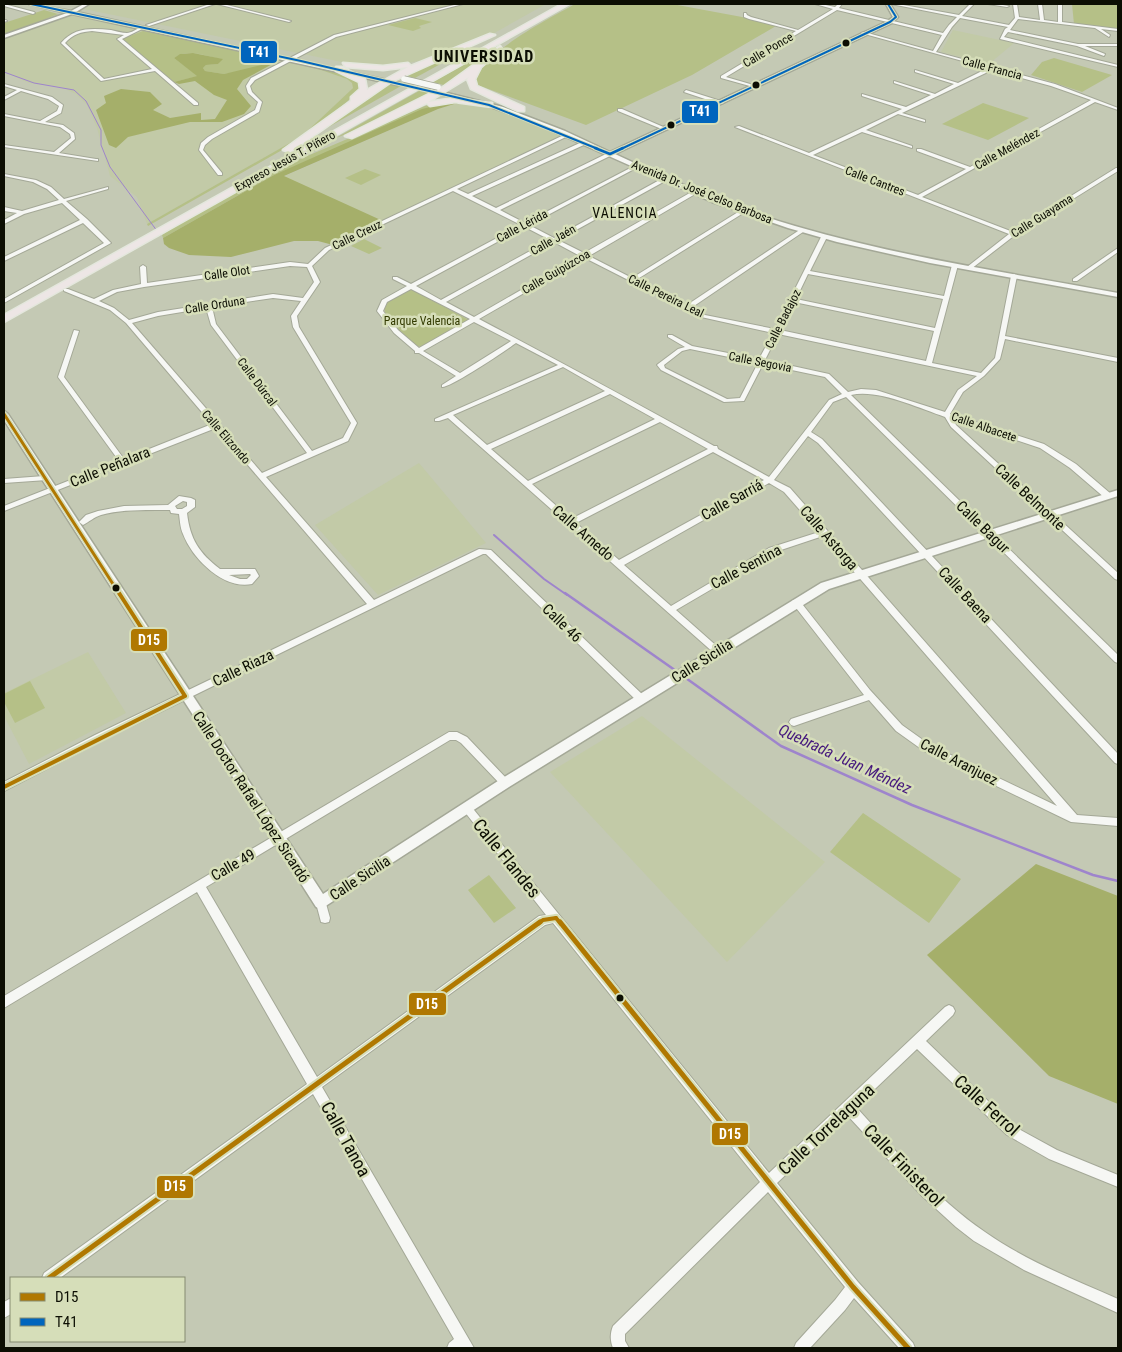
<svg xmlns="http://www.w3.org/2000/svg" width="1122" height="1352" font-family="'Roboto Condensed',sans-serif">
<style>
.built{fill:#c2caa7}
.green{fill:#b5c087}
.forest{fill:#a5af6a}
.lines{fill:none;stroke-linecap:round;stroke-linejoin:round}
.stream-far2{stroke:#9e84cc;stroke-width:1}
.stream-far1{stroke:#9e84cc;stroke-width:2}
.stream{stroke:#9e84cc;stroke-width:2.5}
.street-casing{stroke:#a4a897;stroke-width:2}
.secondary-casing{stroke:#a4a897;stroke-width:3}
.highway-casing{stroke:#e4e7dd;stroke-width:3}
.street{fill:#f6f7f4;fill-rule:evenodd}
.secondary{fill:#f6f7f4;fill-rule:evenodd}
.highway{fill:#ede6e5;fill-rule:evenodd}
.secondary-bridge-casing{stroke:#a4a897;stroke-width:7;stroke-linecap:butt}
.secondary-bridge{stroke:#f6f7f4;stroke-width:5.5}
.bus-1-far2-casing{stroke:#d6deb9;stroke-width:6}
.bus-1-far1-casing{stroke:#d6deb9;stroke-width:8}
.bus-1-casing{stroke:#d6deb9;stroke-width:9}
.bus-2-far1-casing{stroke:#d6deb9;stroke-width:4}
.bus-2-casing{stroke:#d6deb9;stroke-width:5}
.bus-1-far2{stroke:#b07801;stroke-width:3}
.bus-1-far1{stroke:#b07801;stroke-width:4}
.bus-1{stroke:#b07801;stroke-width:5}
.bus-2-far1{stroke:#0065bd;stroke-width:2}
.bus-2{stroke:#0065bd;stroke-width:2.5}
.bus-dot{fill:#0c0e03;stroke:#d6deb9;stroke-width:2}
.labels{text-anchor:middle;dominant-baseline:central;stroke-width:5;stroke-linejoin:round;paint-order:stroke}
.far-street-label{font-size:12px;fill:#0c0e03;stroke:#d6deb9}
.far-park-label{font-size:12px;fill:#323a00;stroke:#d6deb9}
.far-neighbourhood-label{font-size:14px;letter-spacing:1px;fill:#0c0e03;stroke:#d6deb9}
.street-label{font-size:15px;fill:#0c0e03;stroke:#d6deb9}
.far-district-label{font-size:16px;font-weight:bold;letter-spacing:1px;fill:#0c0e03;stroke:#d6deb9}
.water-label{font-size:16px;font-style:italic;fill:#45187d;stroke:#d6deb9}
.near-street-label{font-size:18px;fill:#0c0e03;stroke:#d6deb9}
.line-badge{stroke:#d6deb9;stroke-width:2}
.badge-label{font-size:14px;text-anchor:middle;font-weight:bold;fill:#fff}
</style>
<rect width="100%" height="100%" fill="#c4c9b4"/>
<g class="built">
<polygon points="92,4 546,4 489,36 463,47 424,60 385,67 352,64 84,9"/>
<polygon points="72,16 298,62 347,79 353,83 353,88 302,136 147,224 137,197 110,176 97,128 87,105 76,94 61,87 29,83 4,72 4,38"/>
<polygon points="953,30 1014,43 989,64 941,52"/>
<polygon points="468,103 503,111 562,135 383,221 283,177 438,109 454,104"/>
<polygon points="419,463 486,543 378,595 315,525"/>
<polygon points="88,652 126,713 29,764 4,716 4,693"/>
<polygon points="642,716 825,862 727,962 550,772"/>
</g>
<g class="green">
<path d="M575,4h97l70,13 34,9 -84,49 -106,50 -111,-41c6,-32 72,-64 100,-80z"/>
<polygon points="1072,4 1118,4 1118,29 1074,24"/>
<polygon points="44,10 58,14 4,36 4,23"/>
<polygon points="415,18 432,22 419,26 421,28 413,31 388,25"/>
<path d="M143,31l136,27 1,2 -23,8 -33,6 -19,-3 -2,-3 3,-3 12,-1 4,-5c-15,-2 -35,-12 -48,-1l24,18 -24,6 -52,-43z"/>
<polygon points="473,44 475,45 415,78 404,75"/>
<polygon points="501,44 447,86 433,82"/>
<polygon points="1054,58 1112,75 1082,92 1031,75 1042,62"/>
<polygon points="298,62 349,76 357,80 360,86 356,94 305,137 148,226 147,224 302,136 353,88 352,83 347,79"/>
<polygon points="386,84 401,86 318,133"/>
<polygon points="419,91 433,94 412,106 334,139"/>
<polygon points="451,101 471,104 451,102 274,175 163,238 162,235 193,215 286,165 425,106"/>
<polygon points="983,103 1029,118 988,140 942,124"/>
<polygon points="365,169 381,175 361,185 345,178"/>
<polygon points="364,239 382,248 369,254 351,246"/>
<path d="M408,290h5l56,30 -47,27c-10,0 -42,-29 -37,-41 4,-8 16,-12 23,-16z"/>
<polygon points="30,681 45,708 15,723 4,702 4,694"/>
<polygon points="863,813 961,879 929,923 830,852"/>
<polygon points="489,875 516,908 494,923 468,890"/>
</g>
<g class="forest">
<polygon points="193,53 223,59 218,64 206,65 203,68 205,71 224,74 278,61 243,80 237,89 251,106 244,114 222,122 190,122 128,137 116,148 109,145 96,110 106,103 104,96 121,89 150,92 162,104 153,110 170,118 201,113 201,120 215,119 227,100 214,95 195,81 179,84 174,82 197,76 174,58 180,54"/>
<polygon points="451,102 468,103 454,104 438,109 284,176 383,221 333,245 318,241 294,241 231,257 189,255 169,248 164,244 163,238 274,175 422,109"/>
<polygon points="1036,864 1118,896 1118,1104 1049,1076 927,955"/>
</g>
<g class="lines">
<polyline class="stream-far2" points="4,72 34,83 74,90 86,101 101,130 101,145 110,167 160,235"/>
<polyline class="stream-far1" points="494,535 544,579 567,595"/>
<g class="stream">
<polyline points="565,593 679,673"/>
<polyline points="683,676 781,746 912,805 1093,875 1118,881"/>
</g>
<defs>
<g id="street">
<polygon points="4,4 34,12 35,13 33,14 4,6"/>
<polygon points="210,4 215,4 149,26 146,25"/>
<polygon points="217,4 223,4 291,21 289,22"/>
<polygon points="458,4 463,4 336,37 255,80 250,86 252,92 262,102 259,112 212,139 205,145 203,150 222,173 222,175 218,175 199,150 201,143 208,137 255,110 258,102 248,93 246,86 251,78 334,35"/>
<path d="M815,4h6l14,3 3,-3h4l-3,4 104,25 6,-8 8,-8 -66,-13h7l61,11 11,-11h4l-12,12 47,9 6,-7 -2,-14h4l2,13 21,3 -2,-16h4l2,16 14,2v-18h4v18l56,7v2l-17,-2 9,6 -1,2 -14,-9 -77,-9 -8,11 68,14h40v2h-33l20,8 -1,2 -27,-10 -69,-14 -4,5 114,28v2l-118,-28 5,-10 3,-2 -48,-9 -8,9 -16,25 119,32 63,24v2l-23,-8 -173,95 91,35 103,-64h2v3l-103,64 -44,34h-4v-2l42,-33 -274,-107 4,-1 70,27 93,-44 -40,-13v-2l44,13 25,-12 -37,-12v-2l41,13 19,-10 -39,-12v-2l43,13 30,-15 -127,-35 3,-1 69,19 9,-16 -105,-25 -111,67 31,9v2l-36,-10v-2l75,-45 -47,-12 -5,-2v-4h2l1,2 4,2 47,13 35,-21zM992,70l59,16 40,14 -121,67 -49,-18h-4v2l49,18 -48,26 -105,-40 49,-23 50,16v-2l-46,-16 32,-16 27,8v-2l-23,-7z"/>
<polygon points="988,4 997,4 1009,6 1007,7"/>
<polygon points="4,20 6,20 7,21 4,22"/>
<path d="M141,27l1,2 -20,10 76,64v2h-4l-39,-34 -54,10 -40,-38c13,-16 31,-15 50,-13 5,1 11,3 16,3 4,0 10,-4 14,-6zM92,31l32,4 -7,4 35,30 -48,10 -39,-36c8,-9 16,-11 27,-12z"/>
<polygon points="4,84 52,97 63,105 61,113 45,122 63,125 74,133 75,139 59,153 96,159 98,159 98,161 4,147 4,145 54,152 71,138 70,134 60,127 4,116 4,114 40,121 57,111 59,106 48,99 21,91 4,100 4,97 17,90 4,86"/>
<polygon points="686,90 724,102 724,103 720,104 684,92"/>
<polygon points="618,109 622,109 668,129 664,130 618,111"/>
<path d="M566,134h2v2l-111,53 11,5 114,-52h4v2l-114,52 24,12 112,-55h4v2l-112,55 25,13 111,-58h2v2l-109,58 25,13 111,-61 2,1v2l-109,60 26,13 111,-63 2,1v2l-108,63 43,22 111,-69 2,1v2l-109,68 51,25 114,-76 2,1v2l-112,76 14,7 70,14 46,-92 3,-2 3,2 -17,34 134,25 8,-31 5,-1 1,1 -26,98 49,10 14,-15 16,-82 3,-2 3,2 -12,60 113,22v4l-113,-23 -5,20 -16,17 -21,16 -13,22 94,30 32,20 35,30v4h-6l-35,-30 -30,-20 -87,-29 3,6 162,148v7l-3,-1 -164,-152 -6,-10c-27,-9 -66,-28 -94,-22l267,260v8l-3,-1 -269,-265 -13,5 -22,30 11,7 296,315v10l-3,-1 -297,-320 -10,-7 -34,44 16,8 287,327 41,3v8l-47,-4 -147,-71 -28,-20 -27,-31 -75,26 -3,-1 -2,-3 2,-3 73,-24 -71,-91 -1,-2 1,-2h6l71,90 32,35 28,20 127,61 -234,-270 -48,16 -99,58 44,39 1,2 -1,2h-6l-266,-235 -9,3h-4v-2l123,-54 -42,-22c-11,8 -66,45 -74,44v-2l14,-9 -37,-23h-4v-2l-21,-18 -17,-22 5,-11 25,-14 -14,-7v-2h4l14,7 110,-59 -68,-34 -124,59 -17,16 8,16 -23,34 2,11 58,96 -9,18 -82,36 108,123 105,-51 12,1 153,146 1,3 -1,3h-6l-152,-148h-3l-382,187 -97,50v-9l91,-47 272,-131 -151,-176 -212,83v-5l115,-45 -61,-84 16,-47 5,1 -15,46 60,82 88,-35 -86,-101 -16,-13 -46,-19v-2h4l26,10 19,-9 28,-6 -1,-17 3,-2 3,2 1,16 143,-21 18,2 17,-16zM525,227l25,13 -109,60 -25,-14zM554,242l26,14 -106,61 -28,-15zM585,258l116,59 72,16 -14,26 -67,-13 -20,-11h-4v2l17,10 -7,2 -20,15 -1,1 4,5 63,32 20,-1 19,-37 62,13 17,17 -13,6 -60,77 -51,-28 -1,-3h-3c-78,-43 -157,-86 -235,-127zM290,266l17,1 7,15 -11,16 -30,-4 -115,18 -29,8 -15,-12 -15,-7 18,-9 27,-5zM808,274l135,25 -8,29 -139,-29zM411,289l59,30 -51,29 -21,-18 -15,-19 4,-9zM273,298l28,3 -10,15 2,11 58,96 -8,15 -31,13 -96,-127 -4,-17zM794,302l140,29 -8,30 -146,-31zM206,308l5,17 96,128 -45,20 -130,-150 26,-7zM474,322l37,19 -51,32 -37,-22zM778,334l199,42 -19,14 -13,22 -69,-22 -15,-1 -13,3 -19,-18 -64,-14zM690,349l68,14 -18,35 -13,1 -62,-31 -1,-3 18,-14zM563,367l42,24 -118,54 -34,-30zM610,394l45,25 -127,62 -37,-32zM660,422l48,27 -137,70 -39,-35zM713,452l51,28 -145,80 -43,-37zM769,483l15,9 35,40 -50,16 -98,58 -47,-41z"/>
<polygon points="4,174 36,180 51,187 64,199 108,187 108,189 66,201 87,219 111,243 4,303 4,299 104,243 83,223 4,261 4,257 80,220 62,203 24,214 4,224 4,220 17,213 4,211 4,207 22,211 59,200 47,189 33,182 4,176"/>
<polygon points="1118,248 1118,252 1077,281 1073,281 1073,279"/>
<polygon points="44,476 47,476 47,480 4,483 4,479"/>
<path d="M179,496l12,2 4,2v7l-8,6c3,26 12,40 33,56h35l4,7 -7,8c-29,6 -60,-26 -69,-50 -3,-7 -3,-13 -4,-20l-8,-1 -1,-3c-23,0 -48,-1 -69,5 -7,2 -12,7 -18,10l-4,-3 7,-7 12,-4 26,-5 44,-1zM183,501l4,1v4l-5,3h-5l-2,-3zM250,574l1,1 -4,4h-7l-11,-4z"/>
<path d="M449,732h8l10,5 41,43 2,3 -2,3 -3,1 -3,-1 -41,-43 -5,-3h-6l-244,147 111,190 222,-161 7,-1 -82,-104 -2,-3 2,-3 3,-1 3,1 299,368 176,-166 4,-2 4,2 2,4 -2,4 -27,26 89,86 42,23 61,25v12l-69,-28 -42,-24 -90,-86 -61,58c40,44 79,91 129,125 41,29 88,47 133,67v14l-94,-43 -50,-29 -18,-14 -34,-31 -74,-80 -71,67 81,99 55,61 2,5h-16l-45,-50 -9,12 -35,38h-16l2,-5 39,-43 10,-13 -77,-95 -143,142v7l4,7h-16c-3,-7 -3,-15 0,-22l147,-144 -207,-259 -8,2 -223,162 152,261h-27l2,-5 5,-4 -141,-245 -253,184h-18l2,-5 263,-189 -110,-192 -193,116v-12z"/>
<polygon points="321,898 325,900 330,918 329,922 325,923 321,922 316,903 317,900"/>
<polygon points="11,1298 11,1314 4,1318 4,1302"/>
</g>
<g id="secondary">
<polygon points="29,4 71,11 84,4 89,4 76,12 400,83 397,85 72,14 4,38 4,35 67,13"/>
<path d="M886,4h4l8,13 -6,6 -277,131c59,27 118,54 180,72 106,31 215,47 323,67v4l-188,-34 -93,-21 -49,-14 -76,-26 -182,-81 -39,-14 -63,-16 3,-2 72,18 62,24 45,21 278,-131 5,-4z"/>
<polygon points="4,411 8,414 323,894 501,779 821,583 1118,490 1118,496 829,589 509,787 321,909 316,907 4,420"/>
</g>
<g id="highway">
<polygon points="562,4 569,4 4,322 4,315"/>
<polygon points="490,34 495,35 391,82 290,152 283,150 351,101 351,97 360,89 359,82 336,71 336,67 342,67 365,79 367,90 408,67 383,70 346,67 343,63 383,66 408,63 411,66"/>
<polygon points="500,46 502,49 481,67 475,79 477,86 524,107 524,111 518,111 471,89 467,79 469,77 428,102 455,98 489,103 492,103 492,107 455,102 430,106 427,103 352,138 345,136 443,87"/>
</g>
</defs>
<use href="#street" class="street-casing"/>
<use href="#secondary" class="secondary-casing"/>
<use href="#highway" class="highway-casing"/>
<use href="#street" class="street"/>
<use href="#secondary" class="secondary"/>
<use href="#highway" class="highway"/>
<defs>
<polyline id="secondary-bridge" points="404,79 438,87"/>
</defs>
<use href="#secondary-bridge" class="secondary-bridge-casing"/>
<use href="#secondary-bridge" class="secondary-bridge"/>
<defs>
<polyline id="bus-1-far2" points="4,414 120,595"/>
<g id="bus-1-far1">
<polyline points="4,787 185,696 119,593"/>
<polyline points="556,918 561,924"/>
<polyline points="538,924 543,920 556,918"/>
</g>
<g id="bus-1">
<polyline points="560,922 853,1287 908,1348"/>
<polyline points="49,1278 540,922"/>
</g>
<g id="bus-2-far1">
<polyline points="31,4 301,61 489,105 598,149"/>
<polyline points="621,149 890,22 896,17 888,4"/>
</g>
<polyline id="bus-2" points="595,148 610,154 623,148"/>
</defs>
<use href="#bus-1-far2" class="bus-1-far2-casing"/>
<use href="#bus-1-far1" class="bus-1-far1-casing"/>
<use href="#bus-1" class="bus-1-casing"/>
<use href="#bus-2-far1" class="bus-2-far1-casing"/>
<use href="#bus-2" class="bus-2-casing"/>
<use href="#bus-1-far2" class="bus-1-far2"/>
<use href="#bus-1-far1" class="bus-1-far1"/>
<use href="#bus-1" class="bus-1"/>
<use href="#bus-2-far1" class="bus-2-far1"/>
<use href="#bus-2" class="bus-2"/>
</g>
<g class="bus-dot">
<circle cx="846" cy="43" r="4.5"/>
<circle cx="756" cy="85" r="4.5"/>
<circle cx="671" cy="125" r="4.5"/>
<circle cx="116" cy="588" r="4.5"/>
<circle cx="620" cy="998" r="4.5"/>
</g>
<g class="labels">
<g class="far-street-label">
<text transform="translate(768 50) rotate(-31)">Calle Ponce</text>
<text transform="translate(992 68) rotate(15)">Calle Francia</text>
<text transform="translate(1007 149) rotate(-29)">Calle Meléndez</text>
<text transform="translate(285 161) rotate(-29)">Expreso Jesús T. Piñero</text>
<text transform="translate(875 181) rotate(21)">Calle Cantres</text>
<text transform="translate(702 192) rotate(22)">Avenida Dr. José Celso Barbosa</text>
<text transform="translate(1042 216) rotate(-32)">Calle Guayama</text>
<text transform="translate(522 226) rotate(-28)">Calle Lérida</text>
<text transform="translate(357 235) rotate(-26)">Calle Creuz</text>
<text transform="translate(553 240) rotate(-29)">Calle Jaén</text>
<text transform="translate(556 272) rotate(-30)">Calle Guipúzcoa</text>
<text transform="translate(227 273) rotate(-8)">Calle Olot</text>
<text transform="translate(666 296) rotate(26)">Calle Pereira Leal</text>
<text transform="translate(215 305) rotate(-9)">Calle Orduna</text>
<text transform="translate(783 319) rotate(-63)">Calle Badajoz</text>
<text transform="translate(760 362) rotate(11)">Calle Segovia</text>
<text transform="translate(257 382) rotate(53)">Calle Dúrcal</text>
<text transform="translate(984 427) rotate(19)">Calle Albacete</text>
<text transform="translate(226 437) rotate(49)">Calle Elizondo</text>
</g>
<g class="far-park-label">
<text x="422" y="321">Parque Valencia</text>
</g>
<g class="far-neighbourhood-label">
<text x="625" y="213">VALENCIA</text>
</g>
<g class="street-label">
<text transform="translate(110 467) rotate(-22)">Calle Peñalara</text>
<text transform="translate(1030 497) rotate(43)">Calle Belmonte</text>
<text transform="translate(732 500) rotate(-29)">Calle Sarriá</text>
<text transform="translate(983 527) rotate(44)">Calle Bagur</text>
<text transform="translate(583 533) rotate(41)">Calle Arnedo</text>
<text transform="translate(829 538) rotate(49)">Calle Astorga</text>
<text transform="translate(746 567) rotate(-28)">Calle Sentina</text>
<text transform="translate(965 595) rotate(47)">Calle Baena</text>
<text transform="translate(562 623) rotate(44)">Calle 46</text>
<text transform="translate(702 661) rotate(-32)">Calle Sicilia</text>
<text transform="translate(243 668) rotate(-26)">Calle Riaza</text>
<text transform="translate(959 762) rotate(27)">Calle Aranjuez</text>
<text transform="translate(251 797) rotate(57)">Calle Doctor Rafael López Sicardó</text>
<text transform="translate(233 865) rotate(-30)">Calle 49</text>
<text transform="translate(360 878) rotate(-33)">Calle Sicilia</text>
</g>
<g class="far-district-label">
<text x="484" y="56">UNIVERSIDAD</text>
</g>
<g class="water-label">
<text transform="translate(845 759) rotate(25)">Quebrada Juan Méndez</text>
</g>
<g class="near-street-label">
<text transform="translate(507 858) rotate(51)">Calle Flandes</text>
<text transform="translate(987 1105) rotate(42)">Calle Ferrol</text>
<text transform="translate(826 1129) rotate(-43)">Calle Torrelaguna</text>
<text transform="translate(346 1139) rotate(61)">Calle Tanoa</text>
<text transform="translate(904 1165) rotate(46)">Calle Finisterol</text>
</g>
</g>
<g class="line-badge">
<rect x="240" y="40" width="38" height="24" rx="5" fill="#0065bd"/>
<rect x="681" y="100" width="38" height="24" rx="5" fill="#0065bd"/>
<rect x="130" y="628" width="38" height="24" rx="5" fill="#b07801"/>
<rect x="408" y="992" width="39" height="24" rx="5" fill="#b07801"/>
<rect x="711" y="1122" width="38" height="24" rx="5" fill="#b07801"/>
<rect x="156" y="1175" width="38" height="24" rx="5" fill="#b07801"/>
</g>
<g class="badge-label">
<text x="259" y="57">T41</text>
<text x="700" y="116">T41</text>
<text x="149" y="645">D15</text>
<text x="427" y="1009">D15</text>
<text x="730" y="1139">D15</text>
<text x="175" y="1191">D15</text>
</g>
<rect width="1122" height="1352" fill="none" stroke="#0c0e03" stroke-width="10"/>
<rect x="10" y="1277" width="175" height="65" fill="#d6deb9" stroke="#858b70"/>
<rect x="20" y="1293" width="25" height="8" fill="#b07801" stroke="#858b70"/>
<text x="55" y="1302" font-size="15" fill="#0c0e03">D15</text>
<rect x="20" y="1318" width="25" height="8" fill="#0065bd" stroke="#858b70"/>
<text x="55" y="1327" font-size="15" fill="#0c0e03">T41</text>
</svg>
